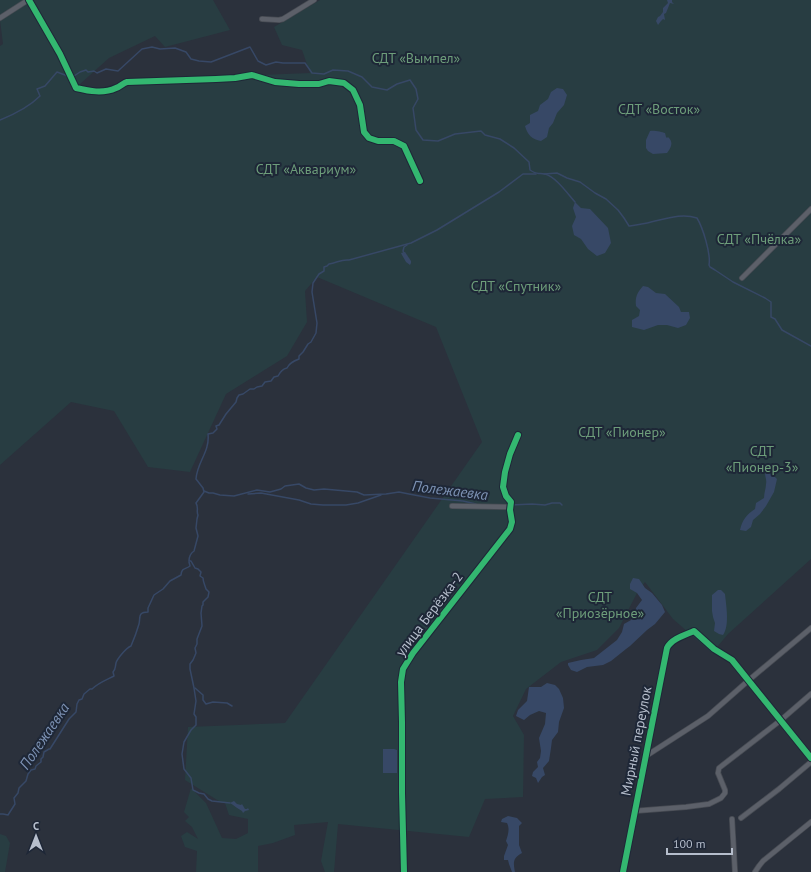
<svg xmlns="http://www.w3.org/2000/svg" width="811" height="872" font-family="'PT Sans',sans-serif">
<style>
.green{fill:#283d42}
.water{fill:#374866}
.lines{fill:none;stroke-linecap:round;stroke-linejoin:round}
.stream{stroke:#374866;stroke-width:1.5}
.minor-casing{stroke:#484c54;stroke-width:6}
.minor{stroke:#5c6069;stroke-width:4.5}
.cycleway-casing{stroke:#1e2737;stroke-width:8}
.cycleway{stroke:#33b770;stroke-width:6}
.labels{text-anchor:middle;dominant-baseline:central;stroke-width:4;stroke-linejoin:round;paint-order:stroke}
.park-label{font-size:14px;fill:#6d9d7a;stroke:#1e2737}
.street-label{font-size:14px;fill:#b6becc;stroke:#1e2737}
.water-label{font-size:15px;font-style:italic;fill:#7d92b4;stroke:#1e2737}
</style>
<rect width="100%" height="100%" fill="#2b313c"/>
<g class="green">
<polygon points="0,0 213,0 230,30 165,47 155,36 109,58 79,85 102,90 132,80 310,73 302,50 282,45 274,27 320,0 811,0 811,559 728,634 712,653 673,619 645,582 637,593 619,628 597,650 561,662 526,689 513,716 524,735 523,797 485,799 469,837 338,824 334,872 325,872 321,861 328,822 294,825 295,835 273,843 258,846 258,872 196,872 197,851 185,847 181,836 187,832 198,839 192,827 185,821 189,817 184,812 191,788 206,803 222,838 236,839 248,833 248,819 229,815 225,803 222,803 185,780 188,727 285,723 482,442 436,327 317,277 305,291 307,322 287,356 226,394 190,472 148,467 114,411 71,402 0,465 0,46 3,44 0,20"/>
<polygon points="0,834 6,836 10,843 5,872 0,872"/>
</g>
<g class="water">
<polygon points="667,0 672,0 672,2 674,4 670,3 666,13 664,14 665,20 663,19 661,21 658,25 656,21 658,17 660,16 663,12 663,8 668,3"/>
<path d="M557,88l6,1 4,6 -3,10 -7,8 -4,10 -4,5 -2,9 -6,4c-9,-2 -13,-5 -16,-15l5,-3v-8l8,-4 2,-6 8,-6 3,-7z"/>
<path d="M650,131c4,-1 12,1 15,2l1,4 1,1 1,-1c6,5 3,11 -1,16l-14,1 -5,-3 -2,-3v-8z"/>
<polygon points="575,202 581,208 590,209 608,228 611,243 605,253 597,256 588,249 581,239 574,235 572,226 576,217 573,208"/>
<polygon points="405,252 411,261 411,263 410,265 406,262 402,255 401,253"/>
<path d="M643,286l5,1 8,6 9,1 14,13 2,5h8l1,6 -4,7 -8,3 -11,-3h-9l-14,5 -12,-3v-7l7,-4 1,-6 -4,-4c-1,-9 1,-13 7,-20z"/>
<path d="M770,472l7,7 -3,13 -8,14 -6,8 -7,6 -2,7 -5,4 -6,-1c2,-10 7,-16 15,-21l1,-6 8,-5c0,-5 2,-10 2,-14 1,-4 -1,-7 -1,-11z"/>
<polygon points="633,578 639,579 645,588 652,593 662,605 665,612 655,624 647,630 630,646 626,649 611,661 603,665 587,667 577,672 571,670 568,665 568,663 581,660 594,658 617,640 622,632 624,624 631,620 635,615 636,608 642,600 637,593 630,589 630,584"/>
<path d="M718,590h3l4,4c1,11 5,32 -2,41l-4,-1 -5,-3 1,-8 -2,-6 -1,-6v-16z"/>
<polygon points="547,683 555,685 559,689 563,698 564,708 559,722 558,732 552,740 551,748 549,761 543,768 545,775 542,777 538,783 536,778 532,776 533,772 538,767 537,762 540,758 541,751 539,738 545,724 546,713 539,711 530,715 524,720 516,716 518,710 527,701 529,687 541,687"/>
<polygon points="383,749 394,749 397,750 397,773 383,773"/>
<path d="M234,801l3,3 4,1 1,-1 3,5h2l1,-1 1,2 -4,1 -2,2 -1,-2c-4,-2 -7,-5 -12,-8z"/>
<path d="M508,816l9,2 5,5 -3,3v19l3,8c-9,5 -9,9 -7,19h-3l-3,-8 -1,-4h-4v-4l4,-11 -2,-4c2,-6 4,-12 1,-18l-6,-1 1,-3z"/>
</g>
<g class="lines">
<g class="stream">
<path d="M74,76l6,-4 6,-2 2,2 6,-1 3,2 9,-4 12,2 24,-22 10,-2 8,2 15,-1 11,4 5,7 8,2 12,1 39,-15 8,14 8,4 10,-3 7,1h22l7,10 12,1 9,-4 15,1 14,6 10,10 15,3 10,-6 13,-4 6,9 2,10 -5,9 3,22 7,10 15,1 17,-7 26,-3 4,4 15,4 14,9 15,14 1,8c9,6 7,2 15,4 11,3 22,19 30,28"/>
<path d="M0,120c15,-6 29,-13 40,-24l-3,-7 8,-3 12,-14 8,3 4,3"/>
<path d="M544,174l13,-1 10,5 13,4 15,11 11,6 12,11 6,8 5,8c7,-1 15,-2 22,-4 15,-3 30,-9 46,-4 6,10 14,36 12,47l1,2 5,3 18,12 32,16 6,4v15l4,2 7,11 29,16"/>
<polyline points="404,253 403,251 404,247 407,245"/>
<polyline points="204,491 209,493 213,493 220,495 234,496 257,490 270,492 281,489 285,486 299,484 306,488 314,490 324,489 357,492 364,495 386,494 399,492 409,494 430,498 463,501 476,504"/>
<polyline points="248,494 261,493 299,500 311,504 323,505 346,505 358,503 381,495"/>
<polyline points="511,505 532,504 545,505 552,503 560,503 562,505"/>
<polyline points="195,688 203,695 203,700 206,704 213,702 227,703 232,706"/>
<path d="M230,803l-18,-2 -4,-2 -4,-5 -5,-1 -6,-3 -2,-12 -7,-9 -2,-15 2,-12 7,-12 5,-5v-8l-2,-3 2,-13 -2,-13 -4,-19v-5l3,-4 3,-7 -1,-5 2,-4v-5l5,-13 -1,-13 1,-7 1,-1v-3l5,-5 1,-5 -3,-3c-1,-4 -3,-7 -3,-11l-3,-2 1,-4 -3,-3 -3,-1 -4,-7h-2c0,-4 2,-8 5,-10l4,-15 -2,-8 1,-9 1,-4c-2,-4 1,-7 -2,-12l8,-11 -1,-4 -7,-9c1,-17 14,-27 12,-45l5,-1 4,-4 -1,-3 3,-1 7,-11 10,-12 1,-4 2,-3 4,-1 7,-5h4l3,-2 5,-1 3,-4 6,-1 3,-4 4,-1c2,-4 4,-7 9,-8 2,-5 7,-7 12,-9v-3l4,-4 5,-8 3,-2 5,-9 1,-10 -5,-31 1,-9 6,-9 5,-3v-4l3,-1 2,-2c8,-1 12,-5 20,-4l62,-17 26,-13 62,-38 24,-18h13"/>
<path d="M0,814h3l5,1 7,-11 -1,-6 4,-5 1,-5 7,-7 2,-7 3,-4 4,-1 1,-3 5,-4v-3l2,-2 1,-5 5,-3h1l19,-30 7,-7 1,-8 2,-4 3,-1 2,-5 6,-5h2c6,-6 14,-9 22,-13l-1,-4c3,-3 2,-5 3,-9 1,-4 10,-15 15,-17 3,-7 6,-15 8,-22 1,-3 0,-8 2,-10 2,-2 5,-2 7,-2v-4l6,-13 9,-6 7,-8 11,-6c1,-8 4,-5 9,-9l-1,-4"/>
</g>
<defs>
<g id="minor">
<path d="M29,0l31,54 16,34c13,3 27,6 40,0 4,-1 7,-5 11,-6l89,-3 19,-1 17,-3 23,7 24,2h20l10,-3 15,2 9,7 7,15 4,27 5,6 9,3h16l10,5 16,35"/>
<polyline points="0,18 28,0"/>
<polyline points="262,19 279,20 283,19 314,0"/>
<polyline points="742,278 811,209"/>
<polyline points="452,506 510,507"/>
<polyline points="646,756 708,716 749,680 811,628"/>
<polyline points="634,811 686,807 709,804 721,798 725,793 725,790 718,773 719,768 781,720 811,694"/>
<polyline points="741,818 779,789 811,762"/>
<polyline points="732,819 735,872"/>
<polyline points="404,872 402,793 402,722 401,682 403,669 413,653 510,529 512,522 510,510 511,502 506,496 503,487 505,472 510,454 518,435"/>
<path d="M623,872l44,-224c4,-9 18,-13 27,-17l20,18 18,11 79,98"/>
<polyline points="755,872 759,866 763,861 811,822"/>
</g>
</defs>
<use href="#minor" class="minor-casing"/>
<use href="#minor" class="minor"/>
<defs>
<g id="cycleway">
<path d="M29,0l31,54 16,34c13,3 27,6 40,0 4,-1 7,-5 11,-6l89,-3 19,-1 17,-3 23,7 24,2h20l10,-3 15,2 9,7 7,15 4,27 5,6 9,3h16l10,5 16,35"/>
<polyline points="404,872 402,793 402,722 401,682 403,669 413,653 510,529 512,522 510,510 511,502 506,496 503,487 505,472 510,454 518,435"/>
<path d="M623,872l44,-224c4,-9 18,-13 27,-17l20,18 18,11 79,98"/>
</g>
</defs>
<use href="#cycleway" class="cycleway-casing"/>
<use href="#cycleway" class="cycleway"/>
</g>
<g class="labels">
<g class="park-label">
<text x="416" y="58">СДТ «Вымпел»</text>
<text x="659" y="109">СДТ «Восток»</text>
<text x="306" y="169">СДТ «Аквариум»</text>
<text x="759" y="239">СДТ «Пчёлка»</text>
<text x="516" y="286">СДТ «Спутник»</text>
<text x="622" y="432">СДТ «Пионер»</text>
<text x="762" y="451">СДТ<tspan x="762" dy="16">«Пионер-3»</tspan></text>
<text x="600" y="597">СДТ<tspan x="600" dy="16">«Приозёрное»</tspan></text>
</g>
<g class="street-label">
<text transform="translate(429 614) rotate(-53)">улица Берёзка-2</text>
<text transform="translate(636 741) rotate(-79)">Мирный переулок</text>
</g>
<g class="water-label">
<text transform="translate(450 490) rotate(7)">Полежаевка</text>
<text transform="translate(44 736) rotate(-56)">Полежаевка</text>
</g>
</g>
<g transform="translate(36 836)" stroke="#1e2737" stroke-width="3" paint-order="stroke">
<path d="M0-3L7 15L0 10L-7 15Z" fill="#b6becc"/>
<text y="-6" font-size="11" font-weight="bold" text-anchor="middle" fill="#b6becc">С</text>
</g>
<path d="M667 848v6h65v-6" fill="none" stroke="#b6becc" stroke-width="2"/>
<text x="673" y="848" font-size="12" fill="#b6becc" stroke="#1e2737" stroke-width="3" paint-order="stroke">100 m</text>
</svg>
